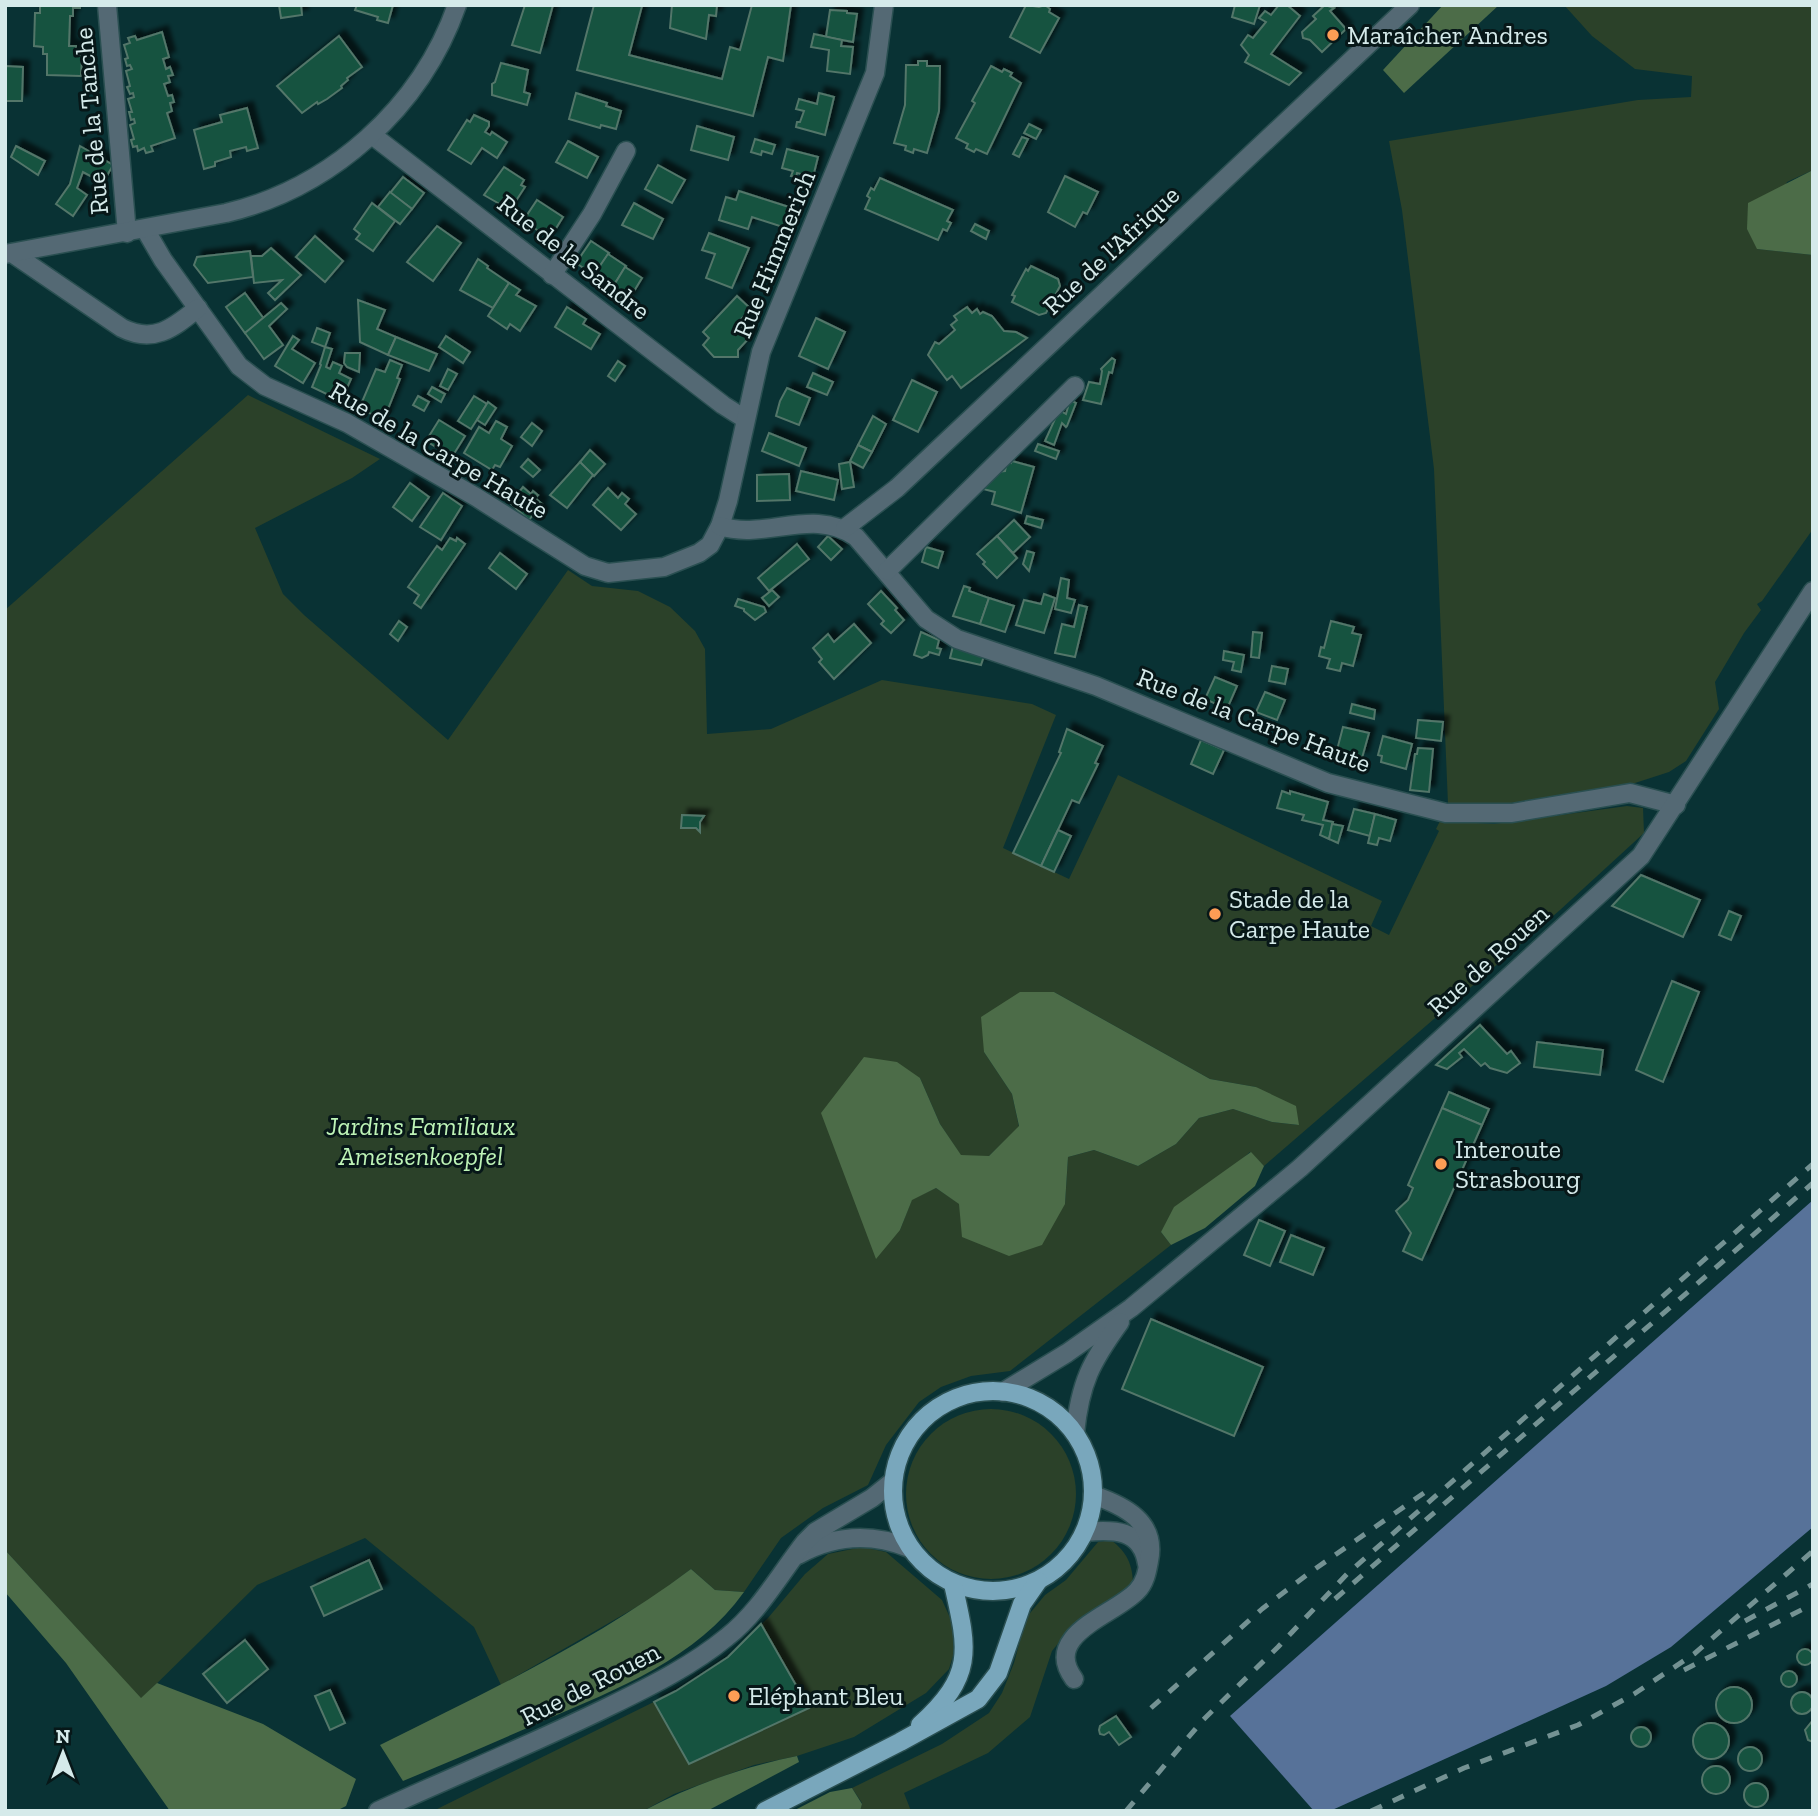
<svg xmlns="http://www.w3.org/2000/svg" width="1818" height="1816" font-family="'Zilla Slab',serif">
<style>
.green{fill:#2b4129;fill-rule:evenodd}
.forest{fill:#4c6c48}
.water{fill:#577299}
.building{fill:#145241;stroke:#537669;stroke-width:2;filter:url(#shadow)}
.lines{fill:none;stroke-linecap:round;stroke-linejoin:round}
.minor-casing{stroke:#2a4f51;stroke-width:21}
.major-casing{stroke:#2a4f51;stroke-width:21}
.minor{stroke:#546974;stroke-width:18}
.major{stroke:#79a7bc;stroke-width:18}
.rail{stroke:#749293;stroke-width:5;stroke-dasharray:12 12;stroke-linecap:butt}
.poi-dot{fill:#fd9d55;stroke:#071718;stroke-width:2.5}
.labels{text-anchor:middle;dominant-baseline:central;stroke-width:6;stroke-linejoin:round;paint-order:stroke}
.poi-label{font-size:26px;fill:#d5eaea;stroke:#071718;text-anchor:start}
.street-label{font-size:26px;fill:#d5eaea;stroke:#071718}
.park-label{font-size:26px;font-style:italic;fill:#bef4b7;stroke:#071718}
</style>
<defs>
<filter id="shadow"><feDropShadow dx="6" dy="-6" stdDeviation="2" flood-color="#0009"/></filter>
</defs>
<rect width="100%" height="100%" fill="#093234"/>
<g class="green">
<polygon points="1564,5 1813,5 1813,170 1787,182 1757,249 1813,255 1813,529 1762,601 1757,604 1761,610 1744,633 1715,682 1719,709 1686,761 1669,772 1635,783 1511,803 1448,804 1434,469 1402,210 1389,141 1638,100 1691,97 1692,76 1635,69 1592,36"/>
<path d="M248,395l132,64 -28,19 -97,50 28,66 21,21 144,125 120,-170 24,16 46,5 32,16 25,24 10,18 2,85 64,-5 111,-49 150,24 24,11 -53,133 66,31 49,-104 264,126 -11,25 18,9 50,-104 -3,-2 4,-8 54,3 133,-18 16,2 1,25 -84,77 -296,256 -14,-14 -89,80 10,13 -161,126 -39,5 -30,11 -22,15 -33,43 -18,40 -45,23 -42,30 -37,54 -29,-2 -24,-21 -37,28 -153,88 -27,-58 -109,-89 -108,47 -116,114 -136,-149v-940zM1054,992l156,87 46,8 42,38 -26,-3 -39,-13 -34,9 -23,26 -38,22 -44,-16 -26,7 -3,47h-105l-24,-16 -24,11 -12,31 20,-152 20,46 21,32h28l30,-29 -7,-33 -28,-42z"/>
<circle cx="991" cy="1494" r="85"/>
<path d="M1111,1540c16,12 22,25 22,45l-64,45 -17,21 -22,66 -42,36 -84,40 7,18h-51l2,-8 -10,-15 90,-44 47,-31 13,-20 12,-30 12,-45 19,-23 21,-15 32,-38z"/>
<polygon points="862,1547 886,1552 942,1600 952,1622 956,1646 949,1669 926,1693 854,1737 797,1756 754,1765 674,1794 643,1811 433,1811 676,1691 728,1657 768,1618 805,1574 828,1554"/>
</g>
<g class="forest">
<polygon points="1443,5 1499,5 1404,93 1383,70"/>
<polygon points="1813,170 1813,255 1757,249 1747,229 1748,203"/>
<polygon points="1020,992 1054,992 1210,1079 1256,1087 1296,1106 1299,1125 1272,1122 1233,1109 1199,1118 1176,1144 1138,1166 1094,1150 1068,1157 1065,1204 1042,1245 1009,1256 962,1237 959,1204 936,1188 912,1200 900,1230 876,1259 821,1113 864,1057 897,1062 920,1078 940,1124 961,1155 989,1156 1019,1126 1012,1094 984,1052 981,1017"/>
<polygon points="1251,1152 1264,1166 1255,1186 1205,1228 1171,1245 1161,1232 1174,1207"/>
<polygon points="5,1550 141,1698 157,1683 263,1724 356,1779 346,1806 336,1811 170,1811 66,1663 5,1592"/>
<path d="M691,1569l24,21 29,2c-47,66 -126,97 -199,128 -47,21 -94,41 -142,61l-23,-36c105,-52 217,-105 311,-176z"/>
<path d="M797,1756l2,6 -92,49h-64c49,-26 100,-44 154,-55z"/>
<polygon points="852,1788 862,1804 860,1811 793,1811 830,1792"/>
</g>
<polygon class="water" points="1813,1200 1813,1527 1671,1647 1606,1686 1330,1811 1314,1811 1230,1716"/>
<g class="building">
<polygon points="80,5 80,8 73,8 73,16 70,16 69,46 76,46 76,55 82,55 81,76 47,75 47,54 43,54 43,47 34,46 35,13 40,13 40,6"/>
<polygon points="279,5 301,5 302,15 281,18"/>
<polygon points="357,5 393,5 388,23 377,20 378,17 355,10"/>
<polygon points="525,5 553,5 540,53 512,45"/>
<polygon points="594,5 642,6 629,55 722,79 730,47 740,50 752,5 791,5 783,61 768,57 753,116 577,70"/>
<polygon points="672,5 717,5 716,16 709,15 706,39 670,28"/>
<polygon points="1026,5 1039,7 1045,5 1050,9 1049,12 1059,18 1040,53 1010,37"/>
<polygon points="1235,5 1260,5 1254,24 1232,17"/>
<polygon points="1279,5 1287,5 1300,16 1271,54 1301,73 1289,85 1245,62 1249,55 1241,45 1248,35 1253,38 1266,22 1259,18 1265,11 1271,15"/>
<polygon points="1325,5 1334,8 1330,11 1346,29 1322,52 1310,40 1303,38 1302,32 1316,19 1313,16"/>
<polygon points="830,10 847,11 847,13 857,14 853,42 826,37"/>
<polygon points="162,32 169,57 163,59 166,69 170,67 173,75 168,76 170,82 164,84 168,96 172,95 174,102 170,103 172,111 167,113 175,138 151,146 153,151 146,153 144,148 138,151 137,146 133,147 131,140 134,139 130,125 135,123 134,119 131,120 129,112 132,112 128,99 134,97 133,93 130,94 127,87 130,86 126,71 132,69 130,65 127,66 125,59 128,58 124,45 130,43 128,38 135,36 137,40"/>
<polygon points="814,34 842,40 841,46 853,47 850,74 827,71 829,50 811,47"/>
<polygon points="339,36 362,67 347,78 348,80 341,86 342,88 327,99 318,104 317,102 302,113 277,86"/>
<polygon points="918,61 927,61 927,66 940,66 939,111 927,153 914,149 913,153 905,150 906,146 894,143 905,105 906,65 918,65"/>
<polygon points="501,63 528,70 524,92 530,94 527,105 492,95 492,84 495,82"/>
<polygon points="5,66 23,67 22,101 5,101"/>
<polygon points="991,66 1002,72 1004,69 1012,73 1010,76 1021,83 987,154 976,149 974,152 966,148 968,144 956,138 975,103 972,101"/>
<polygon points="576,93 607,103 606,106 621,111 616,129 601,125 600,128 569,119"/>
<polygon points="819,93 834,97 825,135 796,127 797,122 800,122 804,111 796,109 799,99 817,104"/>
<polygon points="247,108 258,148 247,151 246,147 230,151 231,157 215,162 215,166 204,169 194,130 222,122 220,115"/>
<polygon points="474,115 489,122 489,126 485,132 490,135 492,132 507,142 497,158 482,148 471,164 448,150 467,120 470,122"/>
<polygon points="1029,124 1041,130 1036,139 1024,133"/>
<polygon points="697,126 734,137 728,160 691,150"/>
<polygon points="1022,137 1028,139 1019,157 1013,154"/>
<polygon points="755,139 775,145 772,154 762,151 761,155 751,152"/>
<polygon points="568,141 598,157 587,178 556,162"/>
<polygon points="16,146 45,161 38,175 11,157"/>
<polygon points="80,146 113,165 103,183 83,172 77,188 87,195 73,216 56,204 70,184"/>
<polygon points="787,149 818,157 813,177 797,173 796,177 791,176 793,171 782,168"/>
<polygon points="658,165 685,180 672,203 645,189"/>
<polygon points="504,167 524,180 521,185 525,187 510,210 484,195"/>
<polygon points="1065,176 1098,192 1087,214 1083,212 1075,227 1048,212"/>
<polygon points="403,177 424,193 412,209 390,193"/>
<polygon points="880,178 953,210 947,221 951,223 947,231 943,229 938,240 865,209 870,198 867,196 871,188 874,190"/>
<polygon points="739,191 792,208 786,228 752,217 748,229 719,220 726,197 736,200"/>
<polygon points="390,192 412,209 400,224 378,207"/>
<polygon points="537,200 563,217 550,238 523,221"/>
<polygon points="372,203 395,221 373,251 356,239 360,234 354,229"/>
<polygon points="634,203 663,219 653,239 622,225"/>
<polygon points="975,224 989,231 986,239 971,231"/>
<polygon points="437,226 461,243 433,281 407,262"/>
<polygon points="709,233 749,248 732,288 706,278 715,254 702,250"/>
<polygon points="315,236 343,261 325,282 296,257"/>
<polygon points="591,241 609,253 594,275 576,263"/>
<polygon points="271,248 301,275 275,300 268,293 282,280 254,283 251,256 262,256"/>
<polygon points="250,251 253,277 208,283 194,265 197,257"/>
<polygon points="608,254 626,266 612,288 593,276"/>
<polygon points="478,259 488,266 487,268 509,283 493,308 460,290"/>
<polygon points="1031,266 1058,279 1060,286 1046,313 1039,315 1012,302 1015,296 1012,295 1026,269 1028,271"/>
<polygon points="625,267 642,278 628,301 611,290"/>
<polygon points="509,283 520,290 516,295 536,306 520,331 510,324 507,329 488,316"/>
<polygon points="245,293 264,319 245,333 226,307"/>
<polygon points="737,296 751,309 737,323 751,336 738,350 738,357 714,357 703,345 709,338 703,332"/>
<polygon points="358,300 385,310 377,329 396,337 388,355 360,342"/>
<polygon points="281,303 287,309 269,326 283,345 264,359 245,333"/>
<polygon points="567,307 586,319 583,324 600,334 591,349 555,327"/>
<polygon points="967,307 972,313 977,309 980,314 983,312 992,316 1004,331 1016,332 1027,338 961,388 952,376 947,380 928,355 935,342 939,344 955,330 951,325 957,320 954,316"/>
<polygon points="816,318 845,332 828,369 799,356"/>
<polygon points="317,328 330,333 325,347 312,342"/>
<polygon points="293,336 299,340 292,349 315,363 303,383 275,366"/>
<polygon points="446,336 470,352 463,363 439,347"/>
<polygon points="396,337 437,354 429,371 388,355"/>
<polygon points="325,347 332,349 326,367 330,369 333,362 342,366 339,373 351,379 341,401 312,387 321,365 320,364"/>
<polygon points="345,353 360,353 359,372 347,367 344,363"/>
<polygon points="1112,358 1115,360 1112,373 1109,372 1101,404 1083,400 1089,382 1100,384 1102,371 1101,369"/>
<polygon points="390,360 402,365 397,378 400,379 384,419 359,409 376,369 385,372"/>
<polygon points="618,361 625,366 615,381 608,376"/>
<polygon points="448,369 457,374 448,390 440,386"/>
<polygon points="813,373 833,382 827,395 807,387"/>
<polygon points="912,380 937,392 918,432 893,420"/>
<polygon points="432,387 445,394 441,402 428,394"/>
<polygon points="787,388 810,398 799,425 776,416 780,401"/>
<polygon points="418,396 429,402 424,411 413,405"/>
<polygon points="474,396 487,404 471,429 458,421"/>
<polygon points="1070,400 1076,403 1067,426 1066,427 1062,423 1054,445 1045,441 1059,410 1066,414"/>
<polygon points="488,402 496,408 485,425 477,420"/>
<polygon points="873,416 886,424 872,452 858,445"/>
<polygon points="439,420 465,436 452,457 426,441"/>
<polygon points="496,421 507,427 501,439 512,446 500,467 495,465 492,470 464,453 479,427 489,433"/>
<polygon points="532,423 542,431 532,446 521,437"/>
<polygon points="769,433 806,448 799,466 762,451"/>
<polygon points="1038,444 1059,451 1056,459 1035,451"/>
<polygon points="858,445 872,452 863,468 850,461"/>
<polygon points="590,450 605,464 594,476 580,462"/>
<polygon points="528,459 540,470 533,477 521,467"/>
<polygon points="1012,461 1034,467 1021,513 992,504 995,492 983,489 997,472 1005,471 1007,462 1011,463"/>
<polygon points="580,462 593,475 567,508 550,495"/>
<polygon points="850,462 854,487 842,489 839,464"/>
<polygon points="801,471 838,480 834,500 796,491"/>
<polygon points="789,474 790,500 757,501 757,475"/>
<polygon points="410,483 429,497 412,521 393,507"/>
<polygon points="523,487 531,494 533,491 538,495 535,498 542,504 538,509 543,514 538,519 533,515 529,520 510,503"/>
<polygon points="608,488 618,498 622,493 629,499 625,504 636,514 621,530 593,505"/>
<polygon points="443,493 462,506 441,540 420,527"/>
<polygon points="1027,516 1043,520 1041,528 1025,523"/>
<polygon points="1014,520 1030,537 1013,553 997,536"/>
<polygon points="828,536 842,549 831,560 818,547"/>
<polygon points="997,536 1017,558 997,578 983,564 985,562 977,554"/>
<polygon points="450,538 456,541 457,538 465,544 421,608 414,603 419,595 408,587 437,546 442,550"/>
<polygon points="797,544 809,559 769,591 758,578"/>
<polygon points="926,547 943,552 938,568 922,562"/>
<polygon points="1027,551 1034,553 1029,571 1023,564"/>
<polygon points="500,553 527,574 516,589 489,568"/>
<polygon points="1061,578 1069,580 1067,598 1075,600 1071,613 1055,609"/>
<polygon points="964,586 970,588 969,591 989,598 980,624 953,616"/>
<polygon points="772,590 779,597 769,606 762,598"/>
<polygon points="881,591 897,608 895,610 904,620 891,633 881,624 884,621 868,604"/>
<polygon points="1044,594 1055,598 1044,633 1016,625 1024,600 1041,604"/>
<polygon points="989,598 1014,606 1005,632 980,624"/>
<polygon points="738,599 764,607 766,612 755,620 744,611 744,609 735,606"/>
<polygon points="1079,605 1087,607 1075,657 1055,653 1062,624 1074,627"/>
<polygon points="399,621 407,627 398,641 390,634"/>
<polygon points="1331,621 1354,627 1352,633 1361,635 1353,666 1342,663 1340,671 1327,668 1330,659 1319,656 1321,647 1324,648"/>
<polygon points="854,624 871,643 834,679 819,662 822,659 813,648 828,634 834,642"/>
<polygon points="921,632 939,640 937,648 941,649 939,655 929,652 928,655 922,658 914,655"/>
<polygon points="1253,632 1262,633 1259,658 1251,657"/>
<polygon points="953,646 984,656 981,665 950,658"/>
<polygon points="1224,651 1244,655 1241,672 1232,670 1234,662 1223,660"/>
<polygon points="1272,666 1288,669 1285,684 1269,681"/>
<polygon points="1215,677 1237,686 1227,709 1205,699"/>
<polygon points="1265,692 1285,700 1277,720 1256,712"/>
<polygon points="1352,704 1375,710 1374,719 1350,713"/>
<polygon points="1418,720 1443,722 1441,741 1416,738"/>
<polygon points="1343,727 1369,733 1362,758 1337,750"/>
<polygon points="1067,729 1103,746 1095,763 1098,764 1079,803 1072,800 1041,866 1013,853 1061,753 1059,752"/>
<polygon points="1383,736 1412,744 1406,769 1381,762 1382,756 1378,755"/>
<polygon points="1201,740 1224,750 1213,774 1191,764"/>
<polygon points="1418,748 1433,749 1429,792 1410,790 1415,754 1417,754"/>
<polygon points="1282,791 1290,794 1290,791 1328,802 1323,820 1333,822 1329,839 1320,835 1323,825 1302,820 1304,815 1277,808"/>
<polygon points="1354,809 1375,814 1370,836 1348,830"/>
<polygon points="1375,814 1396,820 1390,841 1379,838 1377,845 1368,843"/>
<polygon points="682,815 704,816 700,822 700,832 696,828 681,828"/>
<polygon points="1332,824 1343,826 1338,843 1329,839"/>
<polygon points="1058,830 1071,836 1054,872 1041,866"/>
<polygon points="1641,875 1700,900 1683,937 1612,906"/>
<polygon points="1729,911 1741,916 1731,940 1719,935"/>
<polygon points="1672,981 1699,992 1663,1082 1636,1070"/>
<polygon points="1480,1025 1507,1054 1511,1051 1520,1063 1507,1073 1490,1068 1485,1063 1481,1066 1464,1049 1459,1053 1462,1057 1447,1069 1436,1065"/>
<polygon points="1537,1042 1603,1050 1600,1075 1534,1067"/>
<polygon points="1449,1092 1489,1109 1482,1125 1442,1108"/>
<polygon points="1442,1108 1482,1125 1422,1260 1403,1251 1411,1233 1396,1211 1408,1200 1413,1188 1408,1185"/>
<polygon points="1259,1220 1285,1231 1270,1266 1244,1255"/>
<polygon points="1291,1235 1324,1248 1313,1275 1280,1262"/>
<polygon points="1151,1319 1263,1367 1234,1436 1122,1389"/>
<polygon points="369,1560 382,1589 324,1616 311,1587"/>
<polygon points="761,1624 809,1708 689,1764 654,1702 676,1691 728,1657"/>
<polygon points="245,1640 268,1669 227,1703 203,1674"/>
<circle cx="1805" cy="1657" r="8"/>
<circle cx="1789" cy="1679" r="8"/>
<circle cx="1734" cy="1705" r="18"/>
<polygon points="330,1690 345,1723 330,1730 315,1696"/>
<circle cx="1802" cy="1703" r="11"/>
<polygon points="1116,1716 1131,1737 1119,1745 1109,1732 1104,1735 1100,1734 1099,1730 1100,1726"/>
<polygon points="1813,1720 1813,1742 1808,1740 1805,1730"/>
<circle cx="1711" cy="1741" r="18"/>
<circle cx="1641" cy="1737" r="10"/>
<circle cx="1750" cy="1759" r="12"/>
<circle cx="1716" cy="1780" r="14"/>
<circle cx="1756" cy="1795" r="12"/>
</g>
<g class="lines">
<defs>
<g id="minor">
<polyline points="107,5 127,233"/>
<polyline points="372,135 723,405 745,419"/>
<polyline points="145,229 163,260 239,366 265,386 347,423 476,497 585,566 608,573 664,567 699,553 710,545 720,526 728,501 761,352 875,73 884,5"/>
<path d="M12,253l110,75c32,16 51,0 76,-20"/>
<path d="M5,254l221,-41c105,-25 195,-105 231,-208"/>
<polyline points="552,275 592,214 626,151"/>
<path d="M720,526c45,15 93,-20 136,11l70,82 31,20 139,47 232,97 118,30h66l118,-20 46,12"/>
<polyline points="845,528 897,488 1410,5"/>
<polyline points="887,571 1075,386"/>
<polyline points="1003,1392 1067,1353 1131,1308 1300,1168 1641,856 1813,591"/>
<path d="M1075,1433c5,-50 16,-71 45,-111"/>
<path d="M1085,1532c28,-3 57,-3 62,32"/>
<path d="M798,1555c36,-20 74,-22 111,-7"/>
<path d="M1074,1679c-33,-45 41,-64 63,-88 8,-8 10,-19 12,-30 8,-39 -24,-55 -56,-66"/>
<path d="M378,1811c78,-36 157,-68 234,-106 39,-19 81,-40 115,-68 32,-25 53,-63 78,-95l10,-10 57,-34 20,-16"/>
</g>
<g id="major">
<circle cx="993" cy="1491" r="100"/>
<path d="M920,1725c55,-50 48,-75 33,-141"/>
<polyline points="765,1811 900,1742 978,1699 998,1673 1022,1604 1038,1581"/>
</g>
</defs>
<use href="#minor" class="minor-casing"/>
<use href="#major" class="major-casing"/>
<use href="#minor" class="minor"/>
<use href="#major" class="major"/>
<g class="rail">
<polyline points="1335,1599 1813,1183"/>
<polyline points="1745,1621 1813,1584"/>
<polyline points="1684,1670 1813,1604"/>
<polyline points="1151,1708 1262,1609 1312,1571 1431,1488"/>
<polyline points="1126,1811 1203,1720 1278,1647 1347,1574 1813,1164"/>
<polyline points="1371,1811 1464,1768 1578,1725 1634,1694 1694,1654 1813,1551"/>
</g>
</g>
<g class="poi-dot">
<circle cx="1333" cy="35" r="7"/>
<circle cx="1215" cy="914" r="7"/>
<circle cx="1441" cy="1164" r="7"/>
<circle cx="734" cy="1696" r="7"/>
</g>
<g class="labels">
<g class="poi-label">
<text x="1347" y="35">Maraîcher Andres</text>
<text x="1229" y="899">Stade de la<tspan x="1229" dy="30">Carpe Haute</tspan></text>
<text x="1455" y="1149">Interoute<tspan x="1455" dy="30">Strasbourg</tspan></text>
<text x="748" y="1696">Eléphant Bleu</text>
</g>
<g class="street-label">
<text transform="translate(91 121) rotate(-95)">Rue de la Tanche</text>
<text transform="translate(1111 250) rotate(-43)">Rue de l'Afrique</text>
<text transform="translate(774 254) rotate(-68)">Rue Himmerich</text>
<text transform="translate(574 257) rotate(38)">Rue de la Sandre</text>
<text transform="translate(439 450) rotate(30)">Rue de la Carpe Haute</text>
<text transform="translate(1254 720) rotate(21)">Rue de la Carpe Haute</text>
<text transform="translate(1488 960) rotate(-42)">Rue de Rouen</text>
<text transform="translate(590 1684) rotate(-27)">Rue de Rouen</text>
</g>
<g class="park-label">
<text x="421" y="1126">Jardins Familiaux<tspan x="421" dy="30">Ameisenkoepfel</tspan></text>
</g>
</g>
<rect width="1818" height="1816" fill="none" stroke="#d5eaea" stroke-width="14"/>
<g transform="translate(63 1753)" stroke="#071718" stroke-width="5" paint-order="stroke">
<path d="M0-5L12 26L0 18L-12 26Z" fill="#d5eaea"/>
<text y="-10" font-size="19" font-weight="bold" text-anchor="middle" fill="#d5eaea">N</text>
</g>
</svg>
